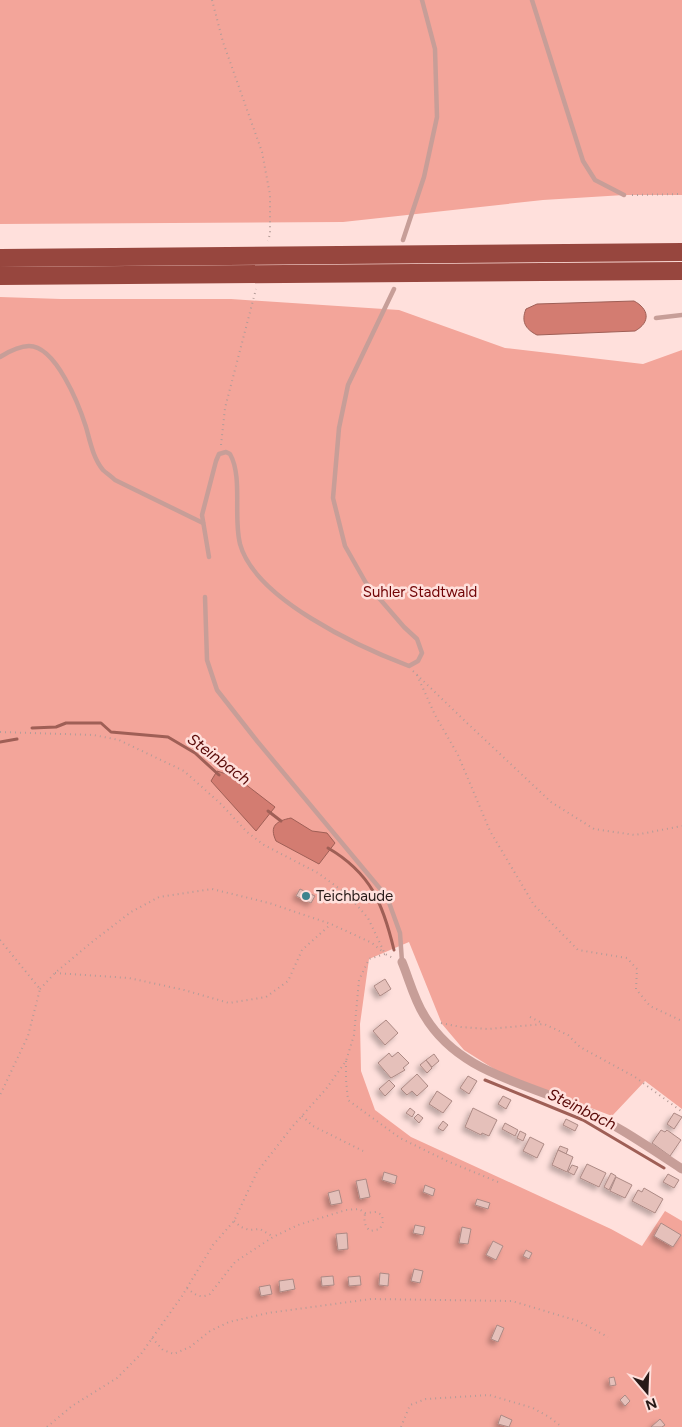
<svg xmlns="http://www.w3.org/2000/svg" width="682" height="1427" font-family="Figtree,sans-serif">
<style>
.green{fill:#f3a59a}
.water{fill:#d37c71;stroke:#9f5f56}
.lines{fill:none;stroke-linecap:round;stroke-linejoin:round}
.stream{stroke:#9f5f56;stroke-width:3}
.building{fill:#e5c0ba;stroke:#ac8984;filter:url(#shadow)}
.path{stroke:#b49c98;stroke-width:2;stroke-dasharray:1 4;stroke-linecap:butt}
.lane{stroke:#c79e98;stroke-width:4.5}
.street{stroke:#c79e98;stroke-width:9}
.highway{stroke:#97463e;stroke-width:18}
.poi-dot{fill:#3d848e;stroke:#ffe0dc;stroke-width:2}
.labels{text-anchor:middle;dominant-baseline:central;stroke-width:5;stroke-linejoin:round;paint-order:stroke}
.park-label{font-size:15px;fill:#710305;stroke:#ffe0dc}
.poi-label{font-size:15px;fill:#271a18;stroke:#ffe0dc;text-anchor:start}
.water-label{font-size:16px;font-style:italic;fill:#5b0b09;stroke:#ffe0dc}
</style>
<defs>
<filter id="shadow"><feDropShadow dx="-3.5" dy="3.5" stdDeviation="2.5" flood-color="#0004"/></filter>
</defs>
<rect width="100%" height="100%" fill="#ffe0dc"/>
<g class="green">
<polygon points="0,0 682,0 682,195 624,195 543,200 343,222 0,224"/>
<polygon points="0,297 61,299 231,299 399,310 505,348 643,364 682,350 682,1109 645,1081 612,1116 502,1074 464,1050 442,1024 409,942 369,959 360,1024 361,1071 375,1110 411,1137 611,1229 642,1246 665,1211 682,1221 682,1427 0,1427"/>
</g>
<g class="water">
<path d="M634,301c15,8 17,21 1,30l-98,4c-12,-6 -16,-14 -11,-26l11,-5z"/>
<polygon points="217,771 236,777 275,807 256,831 211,781"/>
<path d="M291,818l21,13 15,2 8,10 -16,21 -43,-23c-7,-15 0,-20 15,-23z"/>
</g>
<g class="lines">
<g class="stream">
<polyline points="32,728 56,727 66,723 101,723 111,732 168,737 195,753 219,775"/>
<polyline points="0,742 17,739"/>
<polyline points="268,811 281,821"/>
<path d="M328,848c43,25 55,56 66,102"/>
<polyline points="485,1080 583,1120 664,1168"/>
</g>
</g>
<g class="building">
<polygon points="300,889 315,896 311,903 296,896"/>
<polygon points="385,979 391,989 380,996 374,986"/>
<polygon points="386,1020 398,1033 385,1045 373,1031"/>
<polygon points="398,1052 409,1063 403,1068 405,1070 391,1078 378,1063 389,1053 392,1057"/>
<polygon points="434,1054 439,1061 432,1067 426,1060"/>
<polygon points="426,1060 432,1068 427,1073 420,1065"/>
<polygon points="417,1074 428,1086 417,1096 412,1091 407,1095 401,1089"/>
<polygon points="468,1076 477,1081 469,1094 460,1088"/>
<polygon points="389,1080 395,1086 385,1096 379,1089"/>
<polygon points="437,1091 452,1101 443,1113 429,1104"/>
<polygon points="503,1096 511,1100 506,1109 498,1104"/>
<polygon points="410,1108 415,1112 412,1117 406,1113"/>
<polygon points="473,1108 497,1120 489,1136 482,1133 481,1135 465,1127"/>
<polygon points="674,1113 682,1117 674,1129 667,1124"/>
<polygon points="418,1114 423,1118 419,1123 414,1118"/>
<polygon points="566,1119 578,1125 575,1131 563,1125"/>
<polygon points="443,1121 448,1125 443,1131 438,1128"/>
<polygon points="505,1123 518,1130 515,1136 502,1129"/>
<polygon points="661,1130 665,1132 667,1130 681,1140 670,1156 652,1143"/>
<polygon points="520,1131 526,1134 523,1141 517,1138"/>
<polygon points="530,1137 544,1144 537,1158 523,1151"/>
<polygon points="560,1146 568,1149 566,1154 558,1150"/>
<polygon points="558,1150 573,1157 567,1172 552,1165"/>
<polygon points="587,1164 606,1173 599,1187 580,1178"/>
<polygon points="572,1165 578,1167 574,1175 568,1172"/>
<polygon points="384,1172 397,1176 395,1184 382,1180"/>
<polygon points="611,1173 616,1176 609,1190 604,1187"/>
<polygon points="668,1174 679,1180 674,1188 663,1182"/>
<polygon points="616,1177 632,1185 625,1198 610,1191"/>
<polygon points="366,1179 370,1197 360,1199 356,1181"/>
<polygon points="425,1185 435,1189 433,1196 423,1192"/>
<polygon points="644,1188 663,1199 655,1213 632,1201 638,1190 642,1192"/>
<polygon points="339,1190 342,1203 331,1205 328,1193"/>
<polygon points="477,1199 490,1203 488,1209 475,1205"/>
<polygon points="661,1223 681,1235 673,1247 654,1236"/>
<polygon points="415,1225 425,1227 423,1235 413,1233"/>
<polygon points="462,1227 471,1229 468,1244 459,1243"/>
<polygon points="347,1233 348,1249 338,1250 336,1234"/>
<polygon points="493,1241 503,1246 496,1260 486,1255"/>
<polygon points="526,1250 532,1253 529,1259 523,1256"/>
<polygon points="414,1269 423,1271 420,1283 411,1281"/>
<polygon points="380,1273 389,1274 388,1286 379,1285"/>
<polygon points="333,1276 334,1285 322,1286 321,1277"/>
<polygon points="360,1276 361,1285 349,1286 348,1277"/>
<polygon points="293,1279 295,1289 280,1292 279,1281"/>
<polygon points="270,1285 272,1294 261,1296 259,1287"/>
<polygon points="497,1325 504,1328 498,1342 491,1339"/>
<polygon points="614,1377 616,1385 610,1386 609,1378"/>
<polygon points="625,1395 630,1401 625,1406 620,1400"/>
<polygon points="501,1415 512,1420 509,1427 498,1424"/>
<polygon points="660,1419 665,1425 662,1427 651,1427"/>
</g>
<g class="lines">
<g class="path">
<polyline points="212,0 223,42 262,152 270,195 270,234 268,241"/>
<polyline points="632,195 682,194"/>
<polyline points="221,445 225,408 256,289"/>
<polyline points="413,671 465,721 551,802 594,829 635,835 682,826"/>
<polyline points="417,675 435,715 458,755 490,831 534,905 578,950 627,958 637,969 636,989 650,1006 682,1021"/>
<polyline points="0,732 94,735 119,740 184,771 221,804 247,832 264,845 318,873 348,895 368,918 385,954 393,958"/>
<polyline points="0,940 40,989 28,1036 0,1095"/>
<polyline points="55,973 129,978 184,990 229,1003 266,997 288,981 302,950 331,924"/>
<polyline points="40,989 55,973 92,942 131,912 159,897 212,889 269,903 331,924 372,943 383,952"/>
<polyline points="530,1017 542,1023"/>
<polyline points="441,1023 461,1027 488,1029 544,1024 568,1035 580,1047 635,1077 681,1111"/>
<polyline points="346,1061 346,1080 348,1100 400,1138 447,1161 498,1182"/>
<polyline points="302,1116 313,1126 363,1151"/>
<polyline points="234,1221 241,1227 249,1230 260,1229 272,1236"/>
<path d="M187,1288c8,7 14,11 23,6l25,-32 38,-25 25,-12 48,-15 13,-1 6,4 11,-1 6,3 1,7 -3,7 -10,2c-6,-6 -6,-10 -5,-18"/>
<polyline points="152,1338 163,1350 174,1354 190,1347 210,1331 229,1322 268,1313 371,1299 512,1301 578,1321 608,1337"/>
<polyline points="47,1427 72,1406 117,1378 141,1354 182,1296 213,1245 234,1221 257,1172 292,1127 326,1089 346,1061 354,1035 359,980 369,959 385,954"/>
<polyline points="401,1427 410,1405 426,1399 489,1395 533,1408 549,1417 562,1427"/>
</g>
<g class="lane">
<polyline points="532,0 583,161 595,180 624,195"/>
<polyline points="403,240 424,177 437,117 435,49 422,0"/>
<polyline points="656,318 682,315"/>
<path d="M0,357c8,-5 19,-11 29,-11 27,0 50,59 57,81 4,14 7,31 17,43 3,3 8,6 12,10l88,43"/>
<path d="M209,557l-7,-42 14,-54 3,-7 7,-2 4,2c13,23 3,63 10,90 15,55 119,103 169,122l9,-5 4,-8 -5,-14 -13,-12 -38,-44 -21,-37 -12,-48 6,-70 9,-43 46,-96"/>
<polyline points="205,597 207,660 217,690 257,741 387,897 400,933 402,962"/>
</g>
<path class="street" d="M402,962c7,17 12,37 22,53 33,56 95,66 150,90 38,17 73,41 108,64"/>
<g class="highway">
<polyline points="0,258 682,252"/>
<polyline points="0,276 682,271"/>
</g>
</g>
<circle class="poi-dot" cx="306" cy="896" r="5"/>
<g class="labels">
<g class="park-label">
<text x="420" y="592">Suhler Stadtwald</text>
</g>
<g class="poi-label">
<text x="316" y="896">Teichbaude</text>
</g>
<g class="water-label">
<text transform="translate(219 759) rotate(37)">Steinbach</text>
<text transform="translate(582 1109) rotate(26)">Steinbach</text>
</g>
</g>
<g transform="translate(647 1392) rotate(161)" stroke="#ffe0dc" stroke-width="4" paint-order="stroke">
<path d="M0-4L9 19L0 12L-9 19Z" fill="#271a18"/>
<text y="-8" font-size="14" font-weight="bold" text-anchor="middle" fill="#271a18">N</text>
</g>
</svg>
